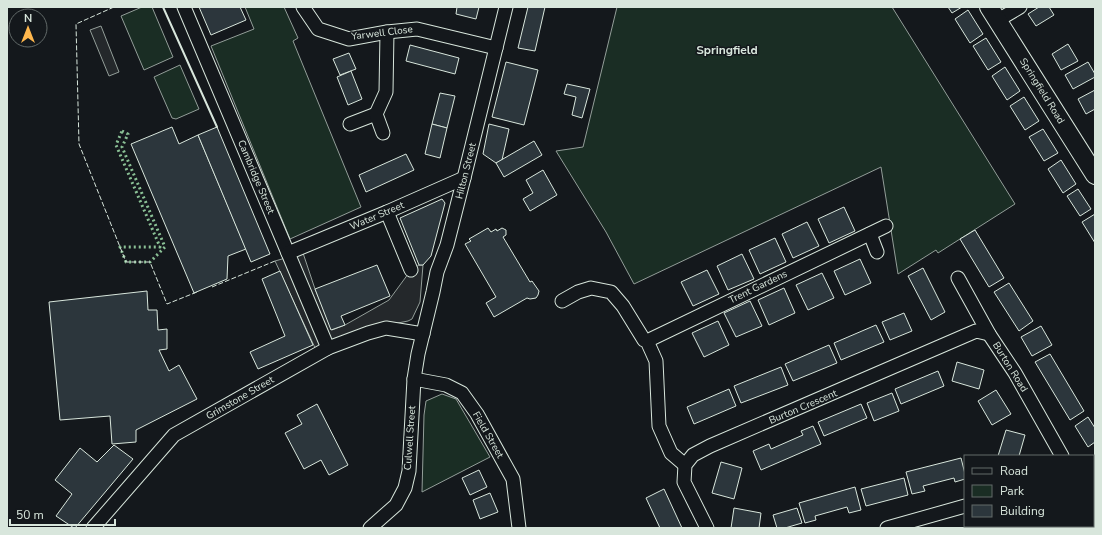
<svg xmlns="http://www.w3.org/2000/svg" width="1102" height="535" font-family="'Nunito Sans',sans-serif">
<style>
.green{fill:#1a2d24;stroke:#939e99}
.parking{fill:#24282b;stroke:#939e99}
.building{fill:#2c363c;stroke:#d8e6dc}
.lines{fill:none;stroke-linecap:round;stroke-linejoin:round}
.street-casing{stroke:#d8e6dc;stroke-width:15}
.secondary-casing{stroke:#d8e6dc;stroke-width:20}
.street{stroke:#14181c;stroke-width:13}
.secondary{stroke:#14181c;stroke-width:18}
.hedge{stroke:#8ac095;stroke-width:3;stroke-dasharray:2 3;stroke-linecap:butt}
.fence{stroke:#d8e6dc;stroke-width:1;stroke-dasharray:5 2;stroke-linecap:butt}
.wall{stroke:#d8e6dc;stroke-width:2}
.labels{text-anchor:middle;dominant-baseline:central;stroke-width:3;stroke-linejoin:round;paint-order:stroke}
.street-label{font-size:10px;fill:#d8e6dc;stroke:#14181c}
.quarter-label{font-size:12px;font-weight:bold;fill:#d8e6dc;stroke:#14181c}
</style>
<rect width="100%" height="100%" fill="#14181c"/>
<g class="green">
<polygon points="142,7 152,7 173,57 144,70 121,16"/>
<polygon points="245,7 284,7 298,38 293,41 361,207 290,239 211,46 254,29"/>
<polygon points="617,7 892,7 1015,204 938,253 936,250 898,274 881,167 634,284 606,232 556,151 583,147"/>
<polygon points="180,65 199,109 176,119 172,118 154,77"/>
<polygon points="442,394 456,399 490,457 422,492 424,415 426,401"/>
</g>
<g class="parking">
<polygon points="101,26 119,72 109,76 90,30"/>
<polygon points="303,253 315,289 332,330 345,325 389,300 411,270 419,265 423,265 420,302 412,319 408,321 393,324 316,350 275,261"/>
</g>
<g class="building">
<polygon points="199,7 240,7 246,20 211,35"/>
<polygon points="457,7 479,7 476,19 456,14"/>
<polygon points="528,7 545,7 535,51 518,48"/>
<polygon points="948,7 962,7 952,13"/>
<polygon points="1039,7 1049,7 1054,15 1036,26 1028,14"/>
<polygon points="968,10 983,34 970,43 955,19"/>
<polygon points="986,38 1001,62 988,70 973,46"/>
<polygon points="1068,44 1078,61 1061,70 1052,54"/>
<polygon points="410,45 459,58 455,74 406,61"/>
<polygon points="349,53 356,69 340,75 333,59"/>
<polygon points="506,62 538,70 524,125 492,117"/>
<polygon points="1088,62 1095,74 1095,77 1073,89 1065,75"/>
<polygon points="1005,67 1020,91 1007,100 992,76"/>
<polygon points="351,71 362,99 348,105 337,77"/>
<polygon points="567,84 590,89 582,118 572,115 576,97 564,94"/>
<polygon points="1095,90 1095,109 1086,114 1078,99"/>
<polygon points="440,93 455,96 447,128 432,124"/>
<polygon points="1024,97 1039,121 1025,130 1010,106"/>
<polygon points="432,124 447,128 440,158 425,154"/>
<polygon points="489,124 509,129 502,160 496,163 483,154"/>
<polygon points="172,127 179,144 198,135 246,249 228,256 227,279 194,293 131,144"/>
<polygon points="217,127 270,254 251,262 198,135"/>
<polygon points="1043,129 1058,153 1044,161 1029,137"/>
<polygon points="534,141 542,155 504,177 496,163"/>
<polygon points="406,154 414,170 366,192 359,175"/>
<polygon points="1061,160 1076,184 1063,193 1048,169"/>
<polygon points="543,170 557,195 530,211 523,199 533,193 526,180"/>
<polygon points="1078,189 1091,209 1080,216 1067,196"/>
<polygon points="442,199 445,203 431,256 423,265 419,265 400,218"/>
<polygon points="844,207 855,231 829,243 818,219"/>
<polygon points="1095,214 1095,243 1082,222"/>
<polygon points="807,222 819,246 793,258 782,234"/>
<polygon points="488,228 491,232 496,229 497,231 502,228 506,230 506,235 503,237 530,282 532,281 539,291 538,295 536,298 530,299 527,298 494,317 486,303 496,297 465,244 471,241 469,239"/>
<polygon points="975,230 1004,278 989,287 960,239"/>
<polygon points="775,238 786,262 760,274 749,250"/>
<polygon points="742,254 754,279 728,290 717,266"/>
<polygon points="860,259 871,283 845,295 834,271"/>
<polygon points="377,265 390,296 341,316 345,325 331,330 315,289"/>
<polygon points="923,268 945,312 931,320 908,276"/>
<polygon points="707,270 719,294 693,306 681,282"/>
<polygon points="280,271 313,345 258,369 250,352 285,336 262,279"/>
<polygon points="822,273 834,298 808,310 796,285"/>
<polygon points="1009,283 1033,321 1019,331 994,292"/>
<polygon points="784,288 795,313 769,325 758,300"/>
<polygon points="147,291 148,310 157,310 158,330 167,329 167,349 159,350 169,371 179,365 197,399 136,430 136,442 112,444 110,416 60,420 49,302"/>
<polygon points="750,301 762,326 736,337 724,313"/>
<polygon points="904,313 912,331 890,340 882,322"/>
<polygon points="718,321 729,345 704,357 692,333"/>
<polygon points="876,325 884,342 841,360 834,343"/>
<polygon points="1041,326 1052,345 1032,356 1021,337"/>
<polygon points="829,345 837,363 793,381 785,364"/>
<polygon points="1050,354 1084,411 1070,420 1035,362"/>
<polygon points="957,362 984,370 979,389 952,381"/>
<polygon points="781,367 788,385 741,403 734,386"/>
<polygon points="938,371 944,386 901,404 895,389"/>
<polygon points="729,389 736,406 694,424 687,407"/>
<polygon points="996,390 1011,414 992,425 978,401"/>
<polygon points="892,393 899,411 874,421 867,403"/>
<polygon points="317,404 348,465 329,475 321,460 304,469 285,433 302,424 297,415"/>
<polygon points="861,404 867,418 824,436 818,422"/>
<polygon points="1088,417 1095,428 1095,442 1088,447 1075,426"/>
<polygon points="813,426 821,444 761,470 753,451 769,444 771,449 803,435 801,431"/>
<polygon points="1006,430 1025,435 1019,456 998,456"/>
<polygon points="114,445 133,459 75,528 74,528 56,516 72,494 55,480 80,448 97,462"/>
<polygon points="961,458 965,474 965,479 955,482 954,478 923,486 925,491 912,494 906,472"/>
<polygon points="721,462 742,468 734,499 712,493"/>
<polygon points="479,470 487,487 470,495 462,478"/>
<polygon points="904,478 908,495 866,506 861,489"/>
<polygon points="855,487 861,510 849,513 847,507 815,516 816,520 805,523 799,503"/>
<polygon points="664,489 682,528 660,528 646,498"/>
<polygon points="490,493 498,512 480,519 473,500"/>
<polygon points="734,508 761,513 759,528 731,528"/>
<polygon points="797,508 802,523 785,528 777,528 773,515"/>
<rect x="980" y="526" width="48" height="2"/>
</g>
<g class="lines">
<defs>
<g id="street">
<polyline points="184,7 288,253 328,348"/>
<polyline points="303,7 318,29 349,39 387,32 417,29 496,48"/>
<polyline points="998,20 1020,7"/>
<polyline points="350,124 376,114"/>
<polyline points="383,133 376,114 386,92 387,32"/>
<polyline points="387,212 411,270"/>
<polyline points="870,234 877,252"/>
<polyline points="288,253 387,212 464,178"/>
<polyline points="958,278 989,334 1015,373 1062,456"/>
<polyline points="562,301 578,292 591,288 611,292 623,306 644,340 647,341 656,361 659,426 671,453 685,465"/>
<polyline points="647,341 886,226"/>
<polyline points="414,379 446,385 462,393 477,414 513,479 519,528"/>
<polyline points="1093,505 1095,508"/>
<polyline points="93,528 174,435 328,348 368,333 386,328 423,334"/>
<polyline points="370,528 396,505 405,488 409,471 414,379 418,354 433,292 437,272 447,245 464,178 506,7"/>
<polyline points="707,528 684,482 685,465 693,455 710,446 976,331 989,334"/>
<polyline points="887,528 965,506"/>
</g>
<polyline id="secondary" points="989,7 1095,175"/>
</defs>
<use href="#street" class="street-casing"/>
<use href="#secondary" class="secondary-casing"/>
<use href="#street" class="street"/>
<use href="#secondary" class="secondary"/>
<polygon class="hedge" points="122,131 128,134 122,147 165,247 150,262 126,262 120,247 160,247 116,145"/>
<g class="fence">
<polyline points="114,7 76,24 79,144 126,262 150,262 167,304 197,292"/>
<polyline points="212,287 275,261"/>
</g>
<polyline class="wall" points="163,7 217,127"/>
</g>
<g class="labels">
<g class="street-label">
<text transform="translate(382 33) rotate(-7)">Yarwell Close</text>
<text transform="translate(1042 91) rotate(58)">Springfield Road</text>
<text transform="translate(466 171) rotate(-76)">Hilton Street</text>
<text transform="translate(256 177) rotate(67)">Cambridge Street</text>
<text transform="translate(377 216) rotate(-23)">Water Street</text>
<text transform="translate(758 287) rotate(-26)">Trent Gardens</text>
<text transform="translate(1010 367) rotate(58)">Burton Road</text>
<text transform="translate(240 398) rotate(-30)">Grimstone Street</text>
<text transform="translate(803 407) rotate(-23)">Burton Crescent</text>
<text transform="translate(488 435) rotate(60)">Field Street</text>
<text transform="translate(410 438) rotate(-86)">Culwell Street</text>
</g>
<g class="quarter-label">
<text x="727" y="50">Springfield</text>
</g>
</g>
<rect width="1102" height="535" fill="none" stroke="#d8e6dc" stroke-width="16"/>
<rect x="964" y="455" width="130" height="72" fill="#14181c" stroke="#626a69"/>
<rect x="972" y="468" width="20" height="6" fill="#14181c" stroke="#626a69"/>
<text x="1000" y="475" font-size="12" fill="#d8e6dc">Road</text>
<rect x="972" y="485" width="20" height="12" fill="#1a2d24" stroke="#626a69"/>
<text x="1000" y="495" font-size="12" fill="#d8e6dc">Park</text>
<rect x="972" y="505" width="20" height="12" fill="#2c363c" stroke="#626a69"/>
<text x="1000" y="515" font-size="12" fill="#d8e6dc">Building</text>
<g transform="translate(28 28)"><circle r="19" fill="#14181c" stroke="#626a69"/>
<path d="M0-3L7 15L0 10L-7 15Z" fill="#ffb74d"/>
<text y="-6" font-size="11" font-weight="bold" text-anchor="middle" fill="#d8e6dc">N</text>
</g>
<path d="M10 519v6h105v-6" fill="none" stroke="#d8e6dc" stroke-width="2"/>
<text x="16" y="519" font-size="12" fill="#d8e6dc" stroke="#14181c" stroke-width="3" paint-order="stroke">50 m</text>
</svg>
